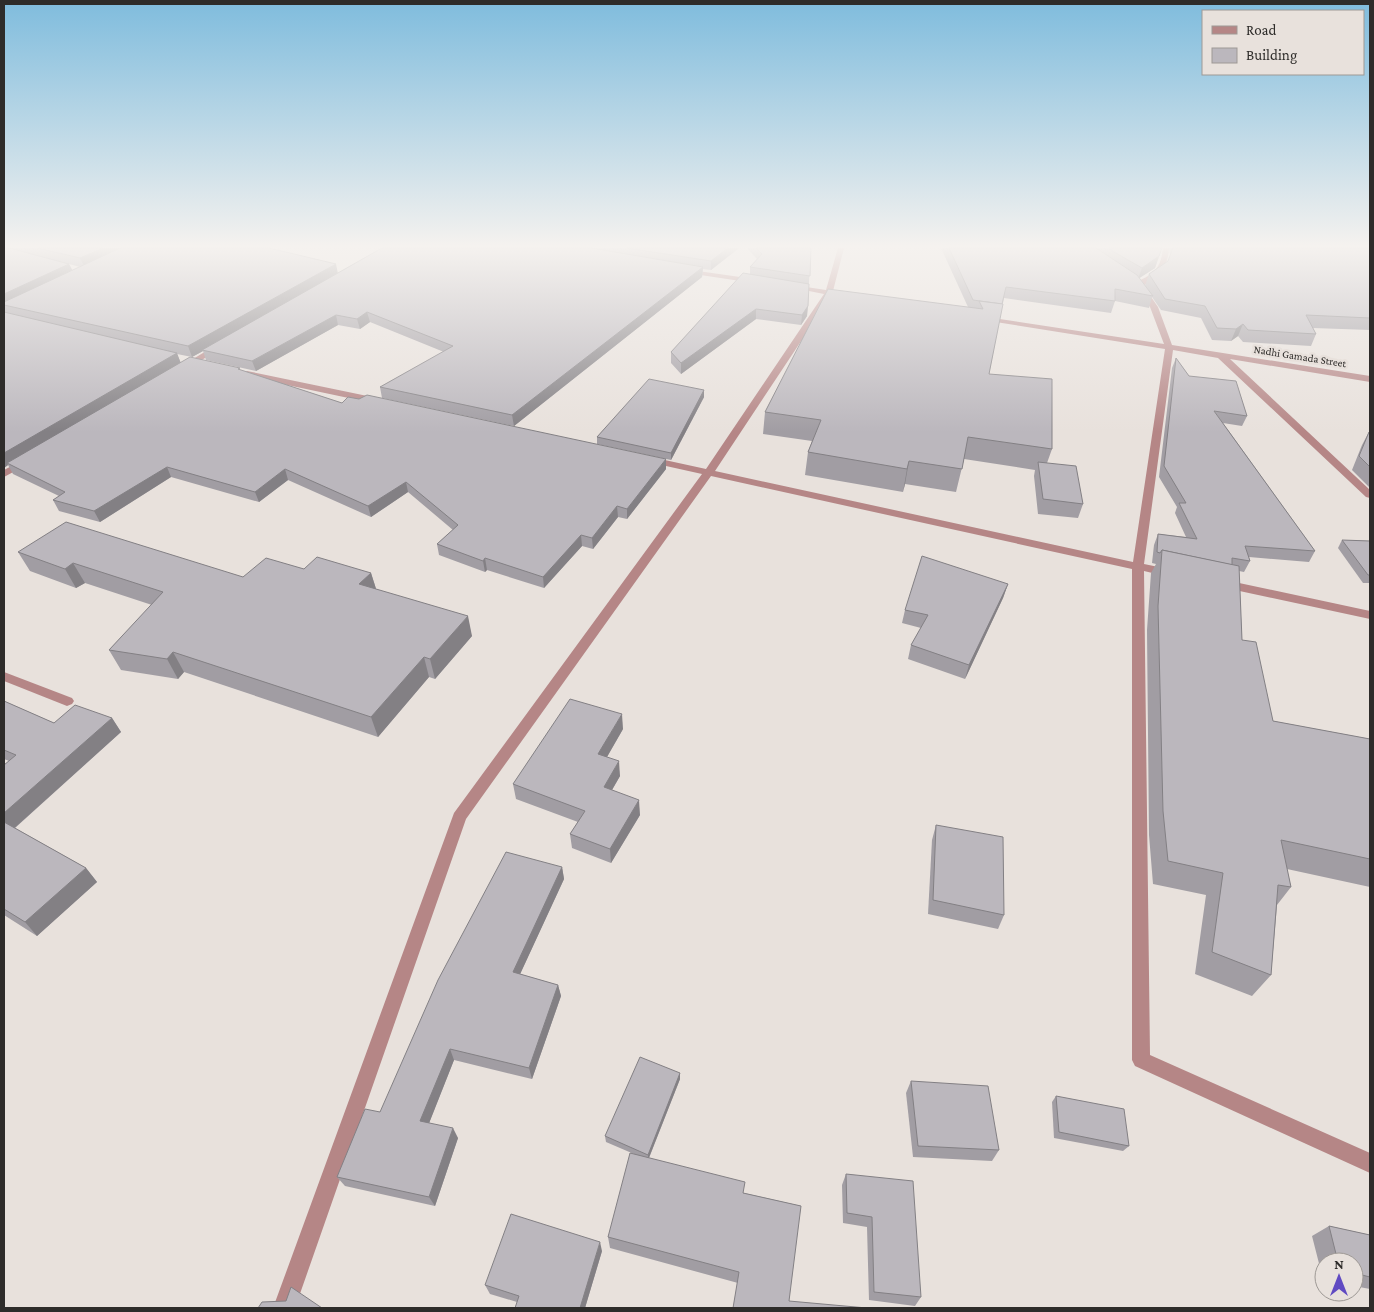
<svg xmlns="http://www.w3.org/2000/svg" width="1374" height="1312" font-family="'Crimson Pro',serif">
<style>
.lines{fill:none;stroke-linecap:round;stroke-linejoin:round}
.minor{fill:#b58686;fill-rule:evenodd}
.wall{fill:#a19da3;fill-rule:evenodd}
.shaded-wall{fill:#838084}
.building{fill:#bbb7bd;stroke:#838084}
.labels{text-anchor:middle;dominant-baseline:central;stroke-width:5;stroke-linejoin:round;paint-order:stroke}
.far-street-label{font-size:11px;fill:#2e2c2a;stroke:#e8e1dc}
</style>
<rect width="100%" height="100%" fill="#e8e1dc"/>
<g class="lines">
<g class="minor">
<polygon points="838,248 844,248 833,291 839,294 831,296 715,471 1133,562 1165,349 983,320 980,320 980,316 1164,344 1150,307 1138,290 1142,288 1145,288 1158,307 1172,345 1370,376 1370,382 1230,359 1370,490 1370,498 1366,497 1218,358 1173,350 1144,564 1173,570 1175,573 1169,577 1144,571 1150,1055 1370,1153 1370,1173 1135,1066 1132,1060 1132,569 711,476 466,819 295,1308 273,1308 454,813 702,474 648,462 646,460 651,457 706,469 824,294 789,287 793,285 826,290"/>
<path d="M1163,248h6c-1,19 -12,39 -34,38v-4c19,-7 26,-14 28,-34z"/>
<polygon points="684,269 754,279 758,281 754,283 687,273 684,273"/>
<polygon points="216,345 223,347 187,369 180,367"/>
<polygon points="247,371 377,398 381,401 377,404 244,376 244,372"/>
<polygon points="25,459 28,460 28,464 4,477 4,470"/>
<polygon points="1225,580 1370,611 1370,619 1221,587 1219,584 1221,581"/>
<polygon points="4,672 72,698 74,701 72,704 67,706 4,681"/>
</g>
</g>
<g class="wall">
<path d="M4,248h265l69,25 44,-25h357l-28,22 -8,-1 -1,8 -188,149 -132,-28 -2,-11 64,-35 -74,-30 -10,7 -22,-4 -82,46 -50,-11 -3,-9 -11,6 -15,-3 4,9 60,7 101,33 324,66 -39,50 -9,-2 -25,32 -11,-3 -38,42 -57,-18 -2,2 -46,-17 -2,-11 16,-14 -45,-38 -37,25 -83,-37 -29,22 -88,-25 -71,45 -41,-11 -6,-11 6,-4 -46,-22 -5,-9 -4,3zM69,264l11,3 -8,4z"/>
<polygon points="747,248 811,248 807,316 801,325 756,319 681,374 671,363 671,352 750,274 750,267 757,259"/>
<polygon points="941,248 1162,248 1155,268 1139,278 1145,286 1149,274 1168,261 1170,255 1169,248 1370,248 1370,330 1313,328 1316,334 1311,346 1243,342 1238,336 1231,341 1212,340 1201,318 1161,310 1152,297 1149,308 1115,301 1111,313 1004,298 989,374 1052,449 1047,463 1083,504 1078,518 1038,514 1034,476 1035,470 964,459 956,492 905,484 903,492 805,475 808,452 812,441 763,434 765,412 968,307"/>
<polygon points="1176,358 1189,376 1247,416 1242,426 1223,423 1315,551 1309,562 1249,557 1250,561 1244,572 1239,571 1242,640 1273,721 1370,739 1370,887 1287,869 1291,887 1277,905 1271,975 1252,996 1195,974 1206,895 1153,884 1149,835 1147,630 1151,573 1156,564 1152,563 1154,545 1158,534 1186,537 1175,513 1177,507 1159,477 1172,368"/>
<polygon points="704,390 704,397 671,460 597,444 597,437"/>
<polygon points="1369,432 1370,432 1370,488 1352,470 1362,445"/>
<polygon points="1342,540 1370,541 1370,583 1363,583 1338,548"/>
<polygon points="18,552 243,577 304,569 371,573 376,589 472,636 435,679 429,677 378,737 184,672 178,679 121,670 109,650 152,605 85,583 76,588 30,571"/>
<polygon points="1008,584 1003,598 965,679 908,659 911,645 921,628 902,623 905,610"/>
<polygon points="4,701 54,723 112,718 121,732 15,828 86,868 97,882 37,936 4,915 4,765 9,761 4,759"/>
<polygon points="623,729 607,757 620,776 612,790 640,815 611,863 572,848 570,834 578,822 516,799 513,784"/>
<polygon points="936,825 1004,915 998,929 928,914 932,840"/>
<polygon points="562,867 564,879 520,974 558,985 561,996 532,1079 454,1060 429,1123 458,1138 435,1206 345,1186 337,1177 380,1112"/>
<polygon points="680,1073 680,1079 649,1158 744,1193 801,1206 733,1308 738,1283 610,1248 608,1237 634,1154 606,1142 605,1136"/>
<polygon points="911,1081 999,1150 992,1161 913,1157 906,1093"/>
<polygon points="1056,1096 1129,1146 1123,1151 1054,1138 1052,1102"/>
<polygon points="846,1174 921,1297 915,1306 869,1300 867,1227 843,1223 842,1185"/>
<polygon points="1329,1226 1370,1235 1370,1289 1354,1286 1354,1262 1324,1262 1324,1279 1323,1279 1312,1236"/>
<polygon points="602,1251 585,1308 515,1308 517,1302 490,1294 485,1285"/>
</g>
<g class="shaded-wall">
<polygon points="103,248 128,248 85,268 80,258"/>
<polygon points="728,248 739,248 711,270 711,261"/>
<polygon points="1159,256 1155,268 1138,279 1142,268"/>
<polygon points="69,264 74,273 4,305 4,294"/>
<polygon points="336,264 338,274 202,350 203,351 192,357 188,346"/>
<polygon points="703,267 702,277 514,426 512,415"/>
<polygon points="808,306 807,316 801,325 802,315"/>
<polygon points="756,309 756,319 681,374 681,363"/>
<polygon points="367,312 370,322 360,329 357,319"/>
<polygon points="336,315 338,325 256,371 252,361"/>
<polygon points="1243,324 1238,336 1231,341 1236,329"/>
<polygon points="177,353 181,364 7,463 8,465 4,468 4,453"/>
<polygon points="704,390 704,397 671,460 671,453"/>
<polygon points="666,459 666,469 627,519 627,509"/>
<polygon points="909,461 905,484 903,492 907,469"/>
<polygon points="167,467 171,477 100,522 94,511"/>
<polygon points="285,469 288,480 259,502 255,492"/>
<polygon points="406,482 408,492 371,517 368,506"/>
<polygon points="617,506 618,517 593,549 592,538"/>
<polygon points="581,535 582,546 544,588 543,577"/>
<polygon points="485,558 487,570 485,572 483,561"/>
<polygon points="73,563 85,583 76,588 65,569"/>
<polygon points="371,573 377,592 359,584"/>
<polygon points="1008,584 1003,598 965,679 969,665"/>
<polygon points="468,616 472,636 435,679 430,659"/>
<polygon points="173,652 184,672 178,679 167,659"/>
<polygon points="424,657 429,677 378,737 371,717"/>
<polygon points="622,714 623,729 600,769 598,754"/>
<polygon points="112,718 121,732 10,832 4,825 4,813"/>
<polygon points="619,761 620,776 605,802 604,787"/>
<polygon points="639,800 640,815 611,863 610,849"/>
<polygon points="562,867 564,879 516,983 513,972"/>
<polygon points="86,868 97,882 37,936 25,922"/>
<polygon points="558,985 561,996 532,1079 529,1068"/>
<polygon points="450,1049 454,1060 426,1131 420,1121"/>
<polygon points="680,1073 680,1079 648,1160 648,1155"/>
<polygon points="453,1128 458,1138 435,1206 429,1197"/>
<polygon points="600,1242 602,1251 585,1308 580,1308"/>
</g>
<g class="building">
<polygon points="4,248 9,248 69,264 4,294"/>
<polygon points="38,248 103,248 80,258"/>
<polygon points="120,248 269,248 336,264 188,346 4,305 4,302"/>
<polygon points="382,248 591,248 703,267 512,415 380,387 453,346 367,312 357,319 336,315 252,361 202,350"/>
<polygon points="627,248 728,248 711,261"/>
<polygon points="756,248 811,248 810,276 750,267 762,254"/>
<polygon points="949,248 1096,248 1137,275 1153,296 1115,289 1115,301 1006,287 1002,304 973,300"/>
<polygon points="1109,248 1162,248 1159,256 1142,268 1114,252"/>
<polygon points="1173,248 1370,248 1370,318 1306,315 1316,334 1248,330 1243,324 1236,329 1217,328 1205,306 1165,299 1149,274 1168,261"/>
<polygon points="743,273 809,284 808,306 802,315 756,309 681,363 671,352"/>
<polygon points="828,289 983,309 979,301 1003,304 989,374 1052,379 1052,449 968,437 962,469 909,461 907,469 808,452 821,420 765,412"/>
<polygon points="4,312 177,353 4,453"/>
<polygon points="190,357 240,368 238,369 342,403 348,397 359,399 367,395 666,459 627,509 617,506 592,538 581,535 543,577 485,558 483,561 437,544 458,525 406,482 368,506 285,469 255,492 167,467 94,511 53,500 65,492 7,463"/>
<polygon points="1176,358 1189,376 1236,381 1247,416 1214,411 1315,551 1245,546 1250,561 1232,558 1232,565 1162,550 1160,553 1157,552 1158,534 1197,539 1179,503 1186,503 1164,466"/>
<polygon points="649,379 704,390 671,453 597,437"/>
<polygon points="1369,432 1370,432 1370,467 1359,456"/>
<polygon points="1038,462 1076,466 1083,504 1043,499"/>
<polygon points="66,522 243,577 266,558 304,569 317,557 371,573 359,584 468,616 430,659 424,657 371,717 173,652 167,659 109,650 163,592 73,563 65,569 18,552"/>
<polygon points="1342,540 1370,541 1370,575 1368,575"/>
<polygon points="1162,550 1239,566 1242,640 1256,642 1273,721 1370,739 1370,859 1281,840 1291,887 1278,885 1271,975 1212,952 1223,873 1168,861 1163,811 1158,606"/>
<polygon points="922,556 1008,584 969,665 911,645 928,615 905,610"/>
<polygon points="570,699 622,714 598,754 619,761 604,787 639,800 610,849 570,834 585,811 513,784"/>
<polygon points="4,701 54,723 75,705 112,718 4,813 4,765 16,755 4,750"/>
<polygon points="4,822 86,868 25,922 4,909"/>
<polygon points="936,825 1003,837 1004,915 933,900"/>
<polygon points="506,852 562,867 513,972 558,985 529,1068 450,1049 420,1121 453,1128 429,1197 337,1177 365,1109 380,1112 438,980"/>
<polygon points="640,1057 680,1073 648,1155 605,1136"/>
<polygon points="911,1081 988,1086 999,1150 918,1146"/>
<polygon points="1056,1096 1124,1109 1129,1146 1059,1132"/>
<polygon points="630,1153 745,1182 743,1193 801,1206 789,1301 867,1308 733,1308 739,1272 608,1237"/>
<polygon points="846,1174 913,1181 921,1297 874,1292 872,1217 847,1213"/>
<polygon points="511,1214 600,1242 580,1308 515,1308 519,1296 485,1285"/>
<polygon points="1329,1226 1370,1235 1370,1277 1354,1273 1354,1262 1338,1262"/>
<polygon points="291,1287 322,1308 258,1308 262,1302 286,1301"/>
</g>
<linearGradient id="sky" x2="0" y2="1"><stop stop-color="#7fbcdd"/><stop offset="0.57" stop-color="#f5f2ef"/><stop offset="1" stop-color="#f5f2ef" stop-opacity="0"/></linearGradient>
<rect width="1374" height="432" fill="url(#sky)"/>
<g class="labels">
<g class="far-street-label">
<text transform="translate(1300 356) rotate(9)">Nadhi Gamada Street</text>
</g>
</g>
<rect width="1374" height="1312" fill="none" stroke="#2e2c2a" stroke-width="10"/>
<rect x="1202" y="10" width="162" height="65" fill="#e8e1dc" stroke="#9e9995"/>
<rect x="1212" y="26" width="25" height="8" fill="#b58686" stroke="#9e9995"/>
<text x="1246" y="35" font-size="15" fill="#2e2c2a">Road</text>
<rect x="1212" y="48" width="25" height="15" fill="#bbb7bd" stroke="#9e9995"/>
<text x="1246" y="60" font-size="15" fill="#2e2c2a">Building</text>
<g transform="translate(1339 1277)"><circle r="24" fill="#e8e1dc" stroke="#9e9995"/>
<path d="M0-4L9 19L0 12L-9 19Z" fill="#604ac2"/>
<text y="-8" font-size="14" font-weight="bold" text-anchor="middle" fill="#2e2c2a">N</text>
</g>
</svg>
